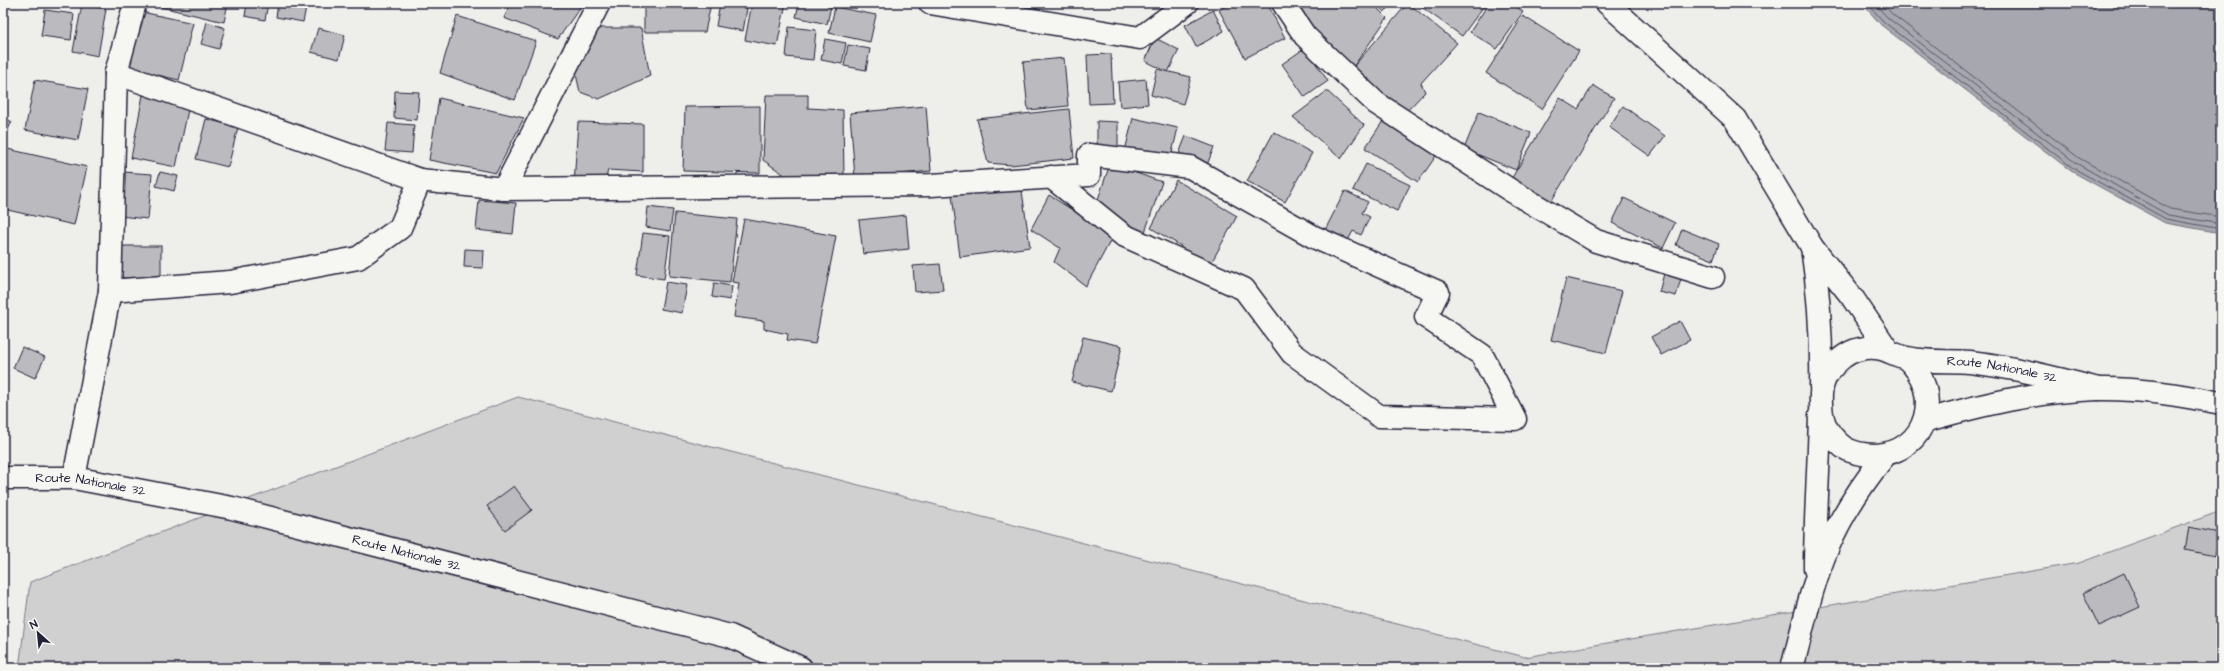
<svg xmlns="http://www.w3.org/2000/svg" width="2224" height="671" font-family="'Architects Daughter',sans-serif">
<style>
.green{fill:#d0d0d1;stroke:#797986}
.water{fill:#a7a7af;stroke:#727281}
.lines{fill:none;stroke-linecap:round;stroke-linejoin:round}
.shore{stroke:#575769;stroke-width:1}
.building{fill:#bbbbbf;stroke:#22223b}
.minor-casing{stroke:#22223b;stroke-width:25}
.tertiary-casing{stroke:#22223b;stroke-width:25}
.minor{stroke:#f6f6f2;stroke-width:22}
.tertiary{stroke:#f6f6f2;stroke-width:22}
.labels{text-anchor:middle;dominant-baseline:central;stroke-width:3;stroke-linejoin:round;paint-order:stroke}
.street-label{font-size:13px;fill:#22223b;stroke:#f6f6f2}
</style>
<rect width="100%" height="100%" fill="#eeeeeb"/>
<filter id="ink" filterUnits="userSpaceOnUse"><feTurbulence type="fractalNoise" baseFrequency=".025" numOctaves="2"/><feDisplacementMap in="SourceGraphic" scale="8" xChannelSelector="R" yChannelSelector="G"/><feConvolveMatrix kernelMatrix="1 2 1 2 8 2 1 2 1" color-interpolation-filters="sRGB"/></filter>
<g filter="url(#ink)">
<polygon class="green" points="518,397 1525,657 2079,563 2221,511 2221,668 19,668 30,582"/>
<polygon class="water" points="1862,3 2221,3 2221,233 2165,223 2071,171 1881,25"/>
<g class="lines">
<g class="shore">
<polyline points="1867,3 1884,22 2073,168 2166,219 2221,229"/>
<polyline points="1874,3 1888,18 2076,163 2168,215 2221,224"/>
<polyline points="1882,3 1892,14 2079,158 2170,209 2221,217"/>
</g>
</g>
<g class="building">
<polygon points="162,3 228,3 224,22 161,7"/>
<polygon points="247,3 268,3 265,20 245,16"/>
<polygon points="278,3 307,3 303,22 276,17"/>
<polygon points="511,3 583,3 558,39 504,18"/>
<polygon points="644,3 711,3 705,32 644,32"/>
<polygon points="720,3 748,3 743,31 716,26"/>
<polygon points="752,3 786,3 777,46 745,40"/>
<polygon points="799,3 818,3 831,6 827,24 796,17"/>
<polygon points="1232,3 1267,3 1285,38 1245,58 1219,10"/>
<polygon points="1290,3 1372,3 1387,18 1351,70"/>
<polygon points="1376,3 1395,3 1384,12"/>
<polygon points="1408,3 1457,43 1421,83 1425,92 1404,114 1354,66"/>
<polygon points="1416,3 1486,3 1462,36"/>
<polygon points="1489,3 1512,3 1523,12 1497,49 1470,32"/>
<polygon points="82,4 106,9 98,56 73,51"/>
<polygon points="835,7 876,15 870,42 829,33"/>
<polygon points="45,10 74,14 71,40 41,36"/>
<polygon points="1213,10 1224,31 1196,47 1185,25"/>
<polygon points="142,12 193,23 179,80 128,68"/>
<polygon points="457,16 536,41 515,100 440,73"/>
<polygon points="1523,16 1579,51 1542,109 1486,73"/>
<polygon points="207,22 225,28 219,49 201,44"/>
<polygon points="789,27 816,30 813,60 786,57"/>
<polygon points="318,28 345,35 339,59 311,52"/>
<polygon points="590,28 641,28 650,76 599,99 580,92 575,70 586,55"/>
<polygon points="1155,38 1179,50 1168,72 1145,61"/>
<polygon points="825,39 846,43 842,64 821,60"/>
<polygon points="848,45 870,49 866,70 844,66"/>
<polygon points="1305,48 1328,81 1305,97 1282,64"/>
<polygon points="1111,54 1113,103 1089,104 1087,55"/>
<polygon points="1064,58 1068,106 1028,110 1023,62"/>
<polygon points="1157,69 1191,77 1183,104 1151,95"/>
<polygon points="1146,79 1148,104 1120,107 1118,82"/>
<polygon points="35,80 88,89 78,140 25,130"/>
<polygon points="1593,85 1614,98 1549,205 1510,181 1560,98 1578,109"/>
<polygon points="395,91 419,92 417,120 394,118"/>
<polygon points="1327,91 1364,125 1341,159 1293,117"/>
<polygon points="143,95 189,105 176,167 131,158"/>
<polygon points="766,95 808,95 808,108 843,110 844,180 789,178 763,160"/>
<polygon points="439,98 524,118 496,173 429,160"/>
<polygon points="760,106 760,173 683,171 685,107"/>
<polygon points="926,106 931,171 855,178 850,113"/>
<polygon points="1623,106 1665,136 1650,156 1609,127"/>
<polygon points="1069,109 1074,158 1011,165 988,163 977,119"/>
<polygon points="1479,112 1531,133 1516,170 1464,149"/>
<polygon points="3,117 12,122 3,138"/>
<polygon points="1133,118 1178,128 1170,161 1125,151"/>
<polygon points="1385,118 1438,153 1418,182 1365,148"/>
<polygon points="206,119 238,127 228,167 196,159"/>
<polygon points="1097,121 1118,122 1118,149 1097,148"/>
<polygon points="578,122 643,124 643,172 608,170 604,186 574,185"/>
<polygon points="388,123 414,125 412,153 385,151"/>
<polygon points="1274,132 1312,153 1285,202 1247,181"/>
<polygon points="1186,136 1214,147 1205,170 1177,159"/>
<polygon points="3,148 87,167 74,225 3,209"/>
<polygon points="1110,164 1162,182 1143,238 1095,208"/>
<polygon points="1366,164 1410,185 1397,211 1353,190"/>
<polygon points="123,172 152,174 148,219 119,216"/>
<polygon points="160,172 178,176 174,191 156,186"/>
<polygon points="1176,180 1237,216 1210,265 1180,249 1181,246 1151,228"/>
<polygon points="1021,184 1030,247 960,257 952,195"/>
<polygon points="1345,191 1368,202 1362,213 1370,217 1361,235 1353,231 1346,244 1324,232"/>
<polygon points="1049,195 1113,236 1086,286 1054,262 1060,248 1031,229"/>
<polygon points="1624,198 1675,223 1663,248 1612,223"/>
<polygon points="479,200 516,203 513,234 476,230"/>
<polygon points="648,207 673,210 670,231 646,227"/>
<polygon points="675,213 737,219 730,282 669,276"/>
<polygon points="906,215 909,249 863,254 859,220"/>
<polygon points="744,219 836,236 815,344 787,340 788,334 764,329 764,321 734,317 739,283 732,282"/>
<polygon points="1682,229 1719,244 1713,260 1676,245"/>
<polygon points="643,233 670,236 664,279 637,275"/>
<rect x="121" y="246" width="40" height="32"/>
<polygon points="465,249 484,250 483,268 464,267"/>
<polygon points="940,264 943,290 915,292 913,266"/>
<polygon points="1665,270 1682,275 1676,296 1659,292"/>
<polygon points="1566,278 1622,291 1606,353 1551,340"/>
<polygon points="666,282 687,285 682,313 661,309"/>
<polygon points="714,283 732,286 730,300 712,297"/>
<polygon points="1680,321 1690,340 1661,355 1651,337"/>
<polygon points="1083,337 1122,346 1111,391 1072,382"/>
<polygon points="22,347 45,357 35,378 13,368"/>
<polygon points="514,486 532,510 505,530 487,506"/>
<polygon points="2189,527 2219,533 2215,556 2185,550"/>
<polygon points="2124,573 2140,607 2099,626 2083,593"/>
</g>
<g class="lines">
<defs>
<g id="minor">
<polyline points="930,3 1140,38 1187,3"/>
<polyline points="1283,3 1305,36 1376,103 1510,190 1596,241 1713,277"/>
<polyline points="1607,3 1735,119 1812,247 1852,297 1887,349"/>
<polyline points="116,73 420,180 504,189 931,185 1089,175 1089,155 1190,167 1314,237 1438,292 1426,317 1482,355 1515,419 1379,416 1292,353 1244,289 1123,235 1051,177"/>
<polyline points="504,189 599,3"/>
<path d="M1812,247c7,47 10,92 9,140"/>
<polyline points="110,291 230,282 358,258 400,228 420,180"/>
<polyline points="74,478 110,291 116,73 135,3"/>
</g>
<g id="tertiary">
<path id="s1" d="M1906,358c38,34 22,95 -31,97 -10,0 -23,-2 -32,-8 -19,-15 -23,-30 -22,-53 1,-22 23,-44 45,-46 20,-2 25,7 41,10 20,5 42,2 63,4 43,5 86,16 128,27"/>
<path d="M1924,421c56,-16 114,-30 173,-32 42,-1 83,6 124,14"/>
<path id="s2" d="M3,478h71l158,30 498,128 71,32"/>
<path d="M1815,569c0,-52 4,-102 5,-154"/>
<path d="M1792,668c11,-40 19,-82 36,-121 14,-34 35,-64 58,-93"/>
</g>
</defs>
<use href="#minor" class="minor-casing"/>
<use href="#tertiary" class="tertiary-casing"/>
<use href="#minor" class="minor"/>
<use href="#tertiary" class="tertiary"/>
</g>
</g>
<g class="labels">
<g class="street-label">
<text stroke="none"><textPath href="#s1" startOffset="434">Route Nationale 32</textPath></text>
<text stroke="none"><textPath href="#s2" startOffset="88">Route Nationale 32</textPath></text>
<text stroke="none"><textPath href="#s2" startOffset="412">Route Nationale 32</textPath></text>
</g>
</g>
<rect width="2224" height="671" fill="none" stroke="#f6f6f2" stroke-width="16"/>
<rect x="8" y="8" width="2208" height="655" fill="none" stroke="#22223b" stroke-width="1.5" filter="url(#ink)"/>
<g transform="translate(38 633) rotate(333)" stroke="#f6f6f2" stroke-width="3" paint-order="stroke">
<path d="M0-3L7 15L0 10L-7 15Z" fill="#22223b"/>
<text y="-6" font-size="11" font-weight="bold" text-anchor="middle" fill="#22223b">N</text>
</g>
</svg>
